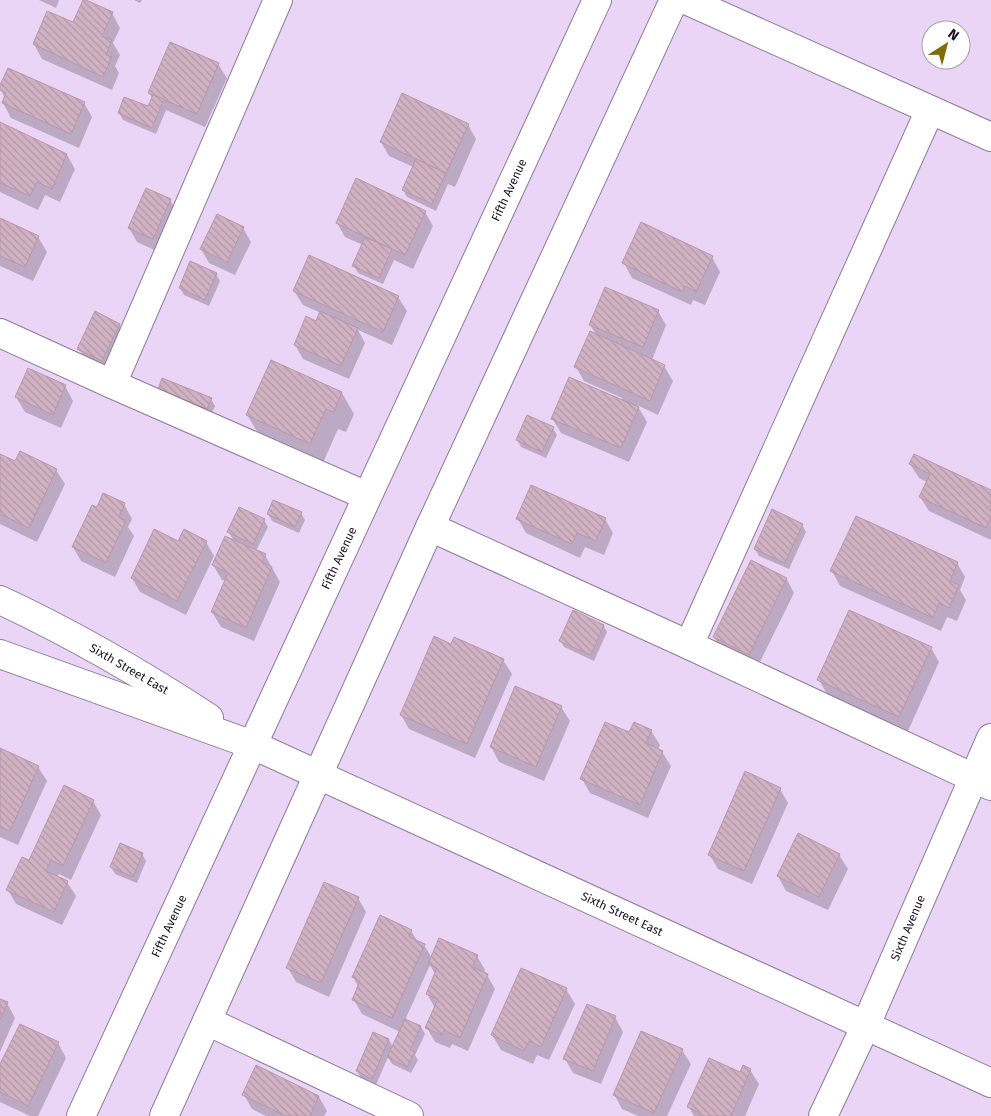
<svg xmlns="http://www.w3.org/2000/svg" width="991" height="1116" font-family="'Fira Sans',sans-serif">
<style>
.shadow{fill:#0003}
.building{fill:url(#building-back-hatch);stroke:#b997ab}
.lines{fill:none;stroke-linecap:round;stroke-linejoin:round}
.minor-casing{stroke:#8e7a98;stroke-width:30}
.minor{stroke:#fff;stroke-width:28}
.labels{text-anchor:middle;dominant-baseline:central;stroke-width:5;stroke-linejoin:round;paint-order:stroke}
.street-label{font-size:12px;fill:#18111c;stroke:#fff}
</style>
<defs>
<pattern id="building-back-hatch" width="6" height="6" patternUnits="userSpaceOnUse" patternTransform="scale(1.25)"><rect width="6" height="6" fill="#d0b2c3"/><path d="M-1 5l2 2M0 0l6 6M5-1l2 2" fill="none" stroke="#b298a7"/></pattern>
</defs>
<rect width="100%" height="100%" fill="#ebd5f6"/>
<g class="shadow">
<polygon points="39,0 59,0 56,8"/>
<polygon points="134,0 142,0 140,3"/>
<polygon points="112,13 120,28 113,43 120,55 115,66 119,73 112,90 42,59 34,44 74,24"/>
<polygon points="218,64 227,78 205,127 166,110 156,134 123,120 119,113 148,108 152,98 149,93"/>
<polygon points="0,88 84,103 92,117 79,148 11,118 3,103 5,99"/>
<polygon points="0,123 67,155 75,169 60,202 45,195 38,210 0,192"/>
<polygon points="468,125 476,139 455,187 448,184 436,211 407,197 403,190 413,167 389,156 381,142"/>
<polygon points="170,200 178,214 161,253 137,242 129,228"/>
<polygon points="425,212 433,226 413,269 394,260 383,284 358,273 354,266 363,245 345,237 337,223"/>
<polygon points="0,220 38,237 47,252 33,281 0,266"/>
<polygon points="243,228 251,242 235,275 209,263 201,249"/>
<polygon points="712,257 720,272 705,305 693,300 691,305 632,278 624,263"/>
<polygon points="216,274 220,281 209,306 184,295 180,288"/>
<polygon points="294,291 398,297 407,311 392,345 358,330 365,343 349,379 303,359 295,345 317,323 321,313 303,305"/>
<polygon points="658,311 666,325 652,360 664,366 673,381 658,415 637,405 647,422 629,462 561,433 552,418 621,400 622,398 584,381 576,367 597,336 590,325"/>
<polygon points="119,325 128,339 110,374 87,363 79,349"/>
<polygon points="272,362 342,393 354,414 346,432 338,429 322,465 260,436 247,415"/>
<polygon points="65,386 73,401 61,428 25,412 16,397"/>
<polygon points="159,388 211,399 215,406 211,415 163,395"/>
<polygon points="553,428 557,435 546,458 521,447 517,440"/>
<polygon points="0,455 16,463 56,470 65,484 37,542 0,524"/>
<polygon points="910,464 991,491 991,540 929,511 920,497 927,482 919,478"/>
<polygon points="124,504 132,519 128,527 134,536 115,577 81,561 73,547 97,509"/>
<polygon points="301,513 305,520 299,533 272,521 268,514"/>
<polygon points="518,519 605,519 613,533 604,555 585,547 580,558 526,533"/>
<polygon points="264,520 268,527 256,551 265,555 280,582 254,641 221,627 212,612 226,581 222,580 213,565 234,541 228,531"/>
<polygon points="802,525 806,532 789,569 759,556 755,549"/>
<polygon points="206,542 214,556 186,615 140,592 132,578 179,543"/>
<polygon points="957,563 965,577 960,590 966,600 957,621 947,617 941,631 840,586 832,571"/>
<polygon points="786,578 794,593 757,668 723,652 714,637"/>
<polygon points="604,626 607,632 594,661 564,647 560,640"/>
<polygon points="452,646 503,660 512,674 475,758 409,729 401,715"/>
<polygon points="931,648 939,662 908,731 827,694 819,680"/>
<polygon points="561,707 570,721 544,781 499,762 491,747"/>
<polygon points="651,731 660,745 658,750 662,752 671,766 648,818 590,793 582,779 630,734"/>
<polygon points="0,749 38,767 47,781 18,845 0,837"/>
<polygon points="780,789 788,803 752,884 718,869 709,854"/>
<polygon points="93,801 101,815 71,880 59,874 57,877 67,882 76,896 62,925 16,904 8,890 30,862"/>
<polygon points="142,854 146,861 137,883 115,874 111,867"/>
<polygon points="839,855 848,869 828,910 786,891 778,876"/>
<polygon points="358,898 366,912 329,997 296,982 288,968"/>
<polygon points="411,931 418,942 424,945 432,958 477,956 485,970 484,973 487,975 495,989 468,1051 452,1044 450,1048 435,1042 427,1028 435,1008 427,994 436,976 430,965 405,1020 421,1027 425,1034 415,1055 418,1060 411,1073 392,1064 388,1057 376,1085 361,1078 357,1071 389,1040 393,1047 400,1032 362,1014 354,1000 359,988 353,977"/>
<polygon points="522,969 566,989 575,1004 549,1060 537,1055 533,1064 501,1050 492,1035"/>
<polygon points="0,1000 7,1003 15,1018 0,1052"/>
<polygon points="615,1017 623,1032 601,1084 573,1073 565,1059"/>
<polygon points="58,1043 66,1058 38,1116 30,1116 0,1102 0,1067"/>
<polygon points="682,1050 691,1064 667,1116 638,1116 622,1109 614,1094"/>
<polygon points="750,1070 759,1084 745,1116 694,1116 689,1107 741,1073"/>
<polygon points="244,1095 319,1097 327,1111 324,1116 266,1116 252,1109"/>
</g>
<g class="building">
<polygon points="83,0 86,0 113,12 102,36 112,40 106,55 112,57 103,77 33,44 47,11 73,22"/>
<polygon points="170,42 219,63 197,114 148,93"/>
<polygon points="8,68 85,102 71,134 2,103 6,93 0,90 0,85"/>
<polygon points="402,93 469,124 446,173 380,142"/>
<polygon points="153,95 164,99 152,128 118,113 124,97 148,106"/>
<polygon points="0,122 67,154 52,189 37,182 30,196 0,183"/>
<polygon points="416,159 446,173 432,204 402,190"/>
<polygon points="356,178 426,211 405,255 336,223"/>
<polygon points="146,188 171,199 153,239 128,228"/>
<polygon points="217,214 244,227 227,262 200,249"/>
<polygon points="0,218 39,236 25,267 0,256"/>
<polygon points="641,222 713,256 696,292 685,286 682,292 622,263"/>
<polygon points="365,237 392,249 379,278 352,266"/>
<polygon points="309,255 399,296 383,332 293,291"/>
<polygon points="190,261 217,273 205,300 179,288"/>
<polygon points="605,287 659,310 643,347 589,325"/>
<polygon points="95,311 120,324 102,361 77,349"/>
<polygon points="320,311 358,328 341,366 294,345 306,316 316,321"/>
<polygon points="590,331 665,365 650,401 574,367"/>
<polygon points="271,360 342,392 334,412 326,409 310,444 246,415"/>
<polygon points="28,368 66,385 53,415 15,397"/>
<polygon points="569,377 639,407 621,448 551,419"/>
<polygon points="162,378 212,398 207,409 158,389"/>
<polygon points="527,415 554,427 542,452 516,440"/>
<polygon points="20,451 57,469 29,528 0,514 0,454 15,461"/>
<polygon points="914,454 991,490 991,518 986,528 919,497 930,474 909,464"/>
<polygon points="531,485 606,518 596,541 577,533 572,544 516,519"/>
<polygon points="103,493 125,503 119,517 126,521 106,563 72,547 92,505 97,507"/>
<polygon points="273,500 302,512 295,527 267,514"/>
<polygon points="239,507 265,519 253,544 227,532"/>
<polygon points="772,509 803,524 785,563 754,549"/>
<polygon points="856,516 958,562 950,581 959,585 949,608 939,603 933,618 830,571"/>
<polygon points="154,529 178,541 184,529 207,541 177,601 131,578"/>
<polygon points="225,536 266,554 262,562 272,567 246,628 211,612 228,573 212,565"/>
<polygon points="751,560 787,578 749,655 713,637"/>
<polygon points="573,610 604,625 591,655 559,641"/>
<polygon points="849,610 932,647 899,717 817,680"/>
<polygon points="434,636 451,644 454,637 504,659 467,744 400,715"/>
<polygon points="515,686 562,706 536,767 490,747"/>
<polygon points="605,722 629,732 634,722 652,730 646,743 663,751 640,805 580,779"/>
<polygon points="0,748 39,766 10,831 0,827"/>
<polygon points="745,771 781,788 744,871 708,855"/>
<polygon points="64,785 94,800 63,866 51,860 46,871 68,881 54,912 6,890 22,857 29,860"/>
<polygon points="798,833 840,854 819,897 777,876"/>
<polygon points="120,843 143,853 133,877 110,867"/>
<polygon points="324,882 359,897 321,983 286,968"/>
<polygon points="380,915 412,930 409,937 425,944 392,1018 352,1000 360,981 352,977"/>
<polygon points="439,938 478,955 472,967 488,974 460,1038 444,1030 442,1035 425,1028 438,999 426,994 437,968 428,964"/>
<polygon points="521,968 567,988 541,1047 529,1041 524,1051 491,1035"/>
<polygon points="0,999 8,1002 0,1020"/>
<polygon points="587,1004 616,1016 593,1071 563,1059"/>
<polygon points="405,1019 421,1026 410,1050 415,1052 407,1067 387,1057"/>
<polygon points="20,1024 59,1042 28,1106 0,1092 0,1064"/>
<polygon points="641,1031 683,1049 654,1113 613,1095"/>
<polygon points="373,1032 389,1039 372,1079 356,1071"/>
<polygon points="709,1058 740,1072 743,1065 751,1069 731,1116 699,1116 700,1113 687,1107"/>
<polygon points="256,1065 319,1096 310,1116 286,1116 242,1095"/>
</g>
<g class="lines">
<defs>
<g id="minor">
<polyline points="686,0 991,137"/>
<polyline points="0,333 112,384 367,496"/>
<polyline points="112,384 278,0"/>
<polyline points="430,527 689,645 991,786"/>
<path d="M0,600c73,34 142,74 209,118"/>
<polyline points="689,645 930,110"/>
<polyline points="0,654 253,745 991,1083"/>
<polyline points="207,1021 409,1116"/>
<polyline points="81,1116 597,0"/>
<polyline points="164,1116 430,527 674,0"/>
<polyline points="823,1116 865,1027 991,738"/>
</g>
</defs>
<use href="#minor" class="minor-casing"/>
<use href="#minor" class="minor"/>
</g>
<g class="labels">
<g class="street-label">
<text transform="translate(509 190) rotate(-65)">Fifth Avenue</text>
<text transform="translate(339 558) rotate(-65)">Fifth Avenue</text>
<text transform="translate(129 669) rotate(30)">Sixth Street East</text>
<text transform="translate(622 914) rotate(25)">Sixth Street East</text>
<text transform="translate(169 926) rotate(-65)">Fifth Avenue</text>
<text transform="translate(908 928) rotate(-67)">Sixth Avenue</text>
</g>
</g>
<g transform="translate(946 45) rotate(36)"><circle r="24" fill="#ffffff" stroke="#a3a0a4"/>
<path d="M0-4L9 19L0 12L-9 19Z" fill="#816c06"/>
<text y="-8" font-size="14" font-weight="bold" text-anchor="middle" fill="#18111c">N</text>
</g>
</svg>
